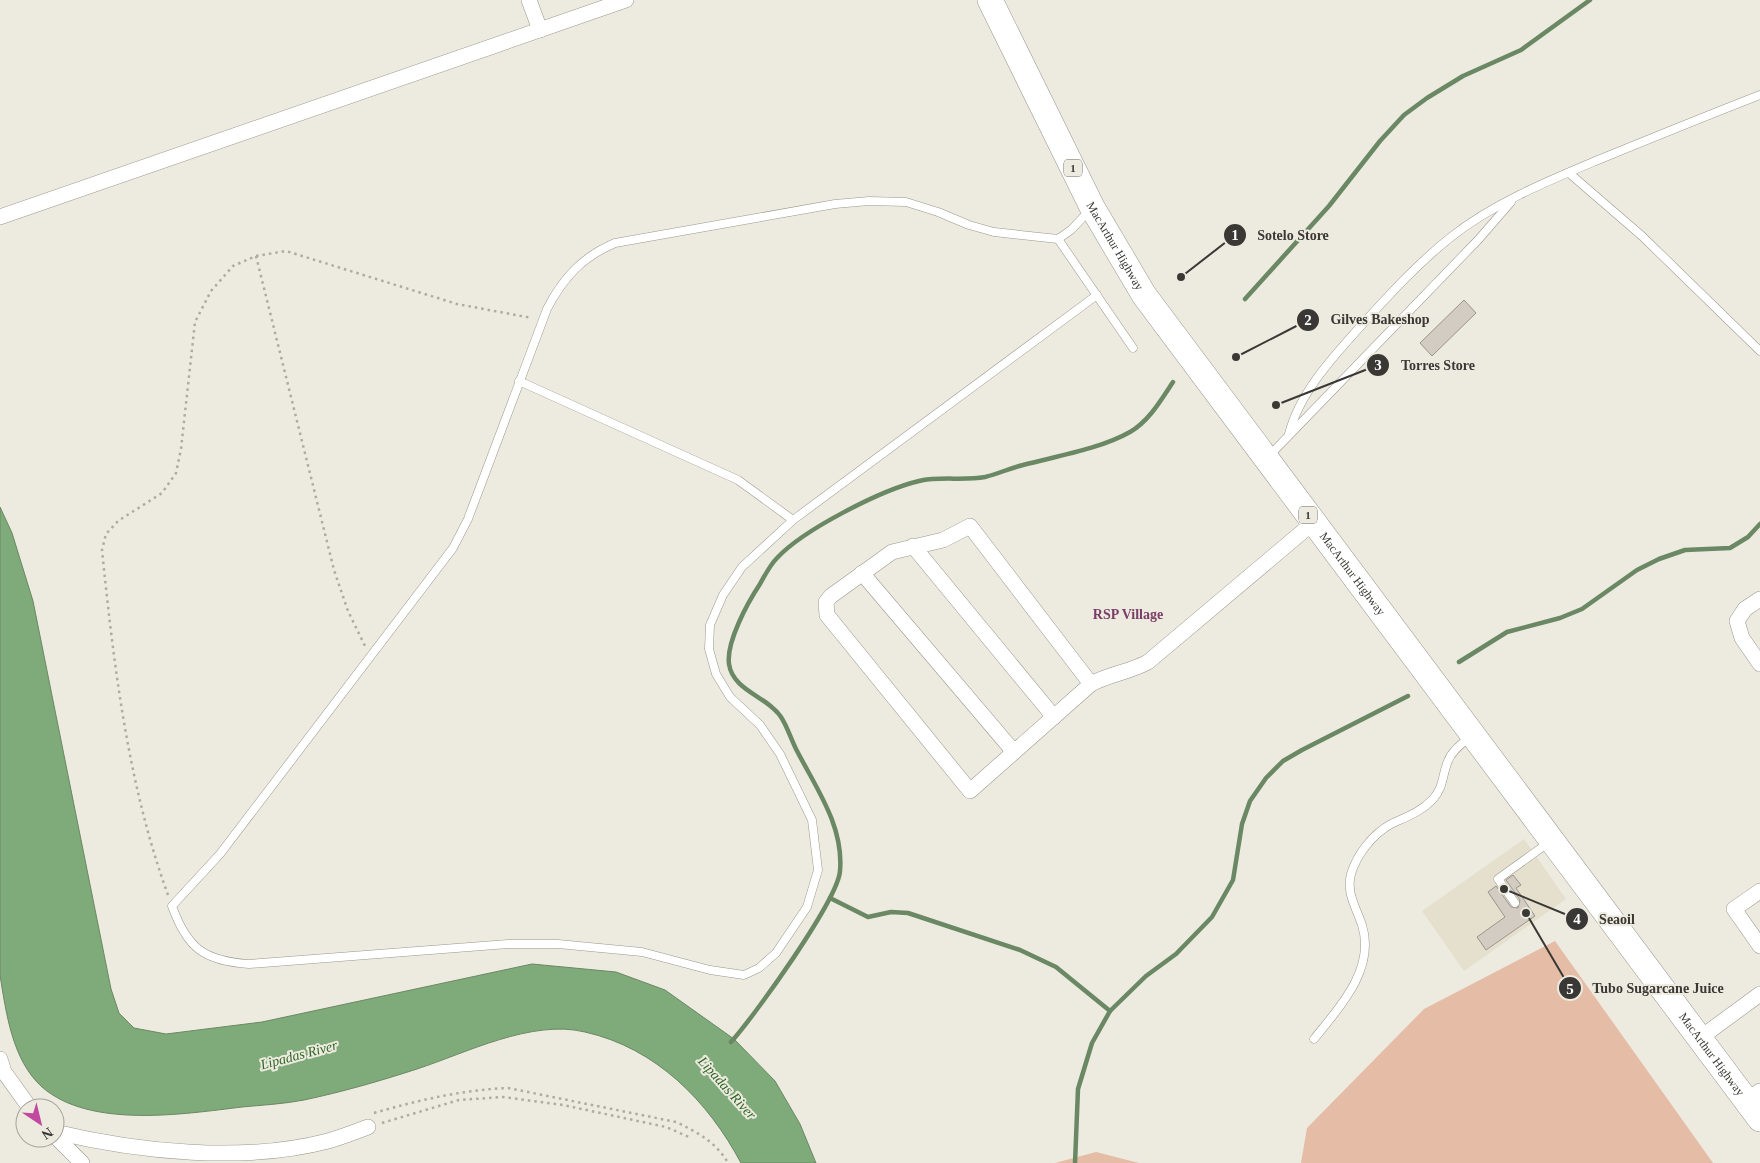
<svg xmlns="http://www.w3.org/2000/svg" width="1760" height="1163" font-family="Georgia,serif">
<style>
.built{fill:#e4e0cd}
.green{fill:#e5bca6}
.water{fill:#7faa79;stroke:#6a8864}
.lines{fill:none;stroke-linecap:round;stroke-linejoin:round}
.stream{stroke:#6a8864;stroke-width:4.5}
.building{fill:#d3ccc2;stroke:#9b948b}
.service-casing{stroke:#9a988d;stroke-width:9}
.minor-casing{stroke:#9a988d;stroke-width:16}
.trunk-casing{stroke:#9a988d;stroke-width:26}
.path{stroke:#aeaba3;stroke-width:2.5;stroke-dasharray:2.5 4;stroke-linecap:butt}
.service{stroke:#fff;stroke-width:8}
.minor{stroke:#fff;stroke-width:15}
.trunk{stroke:#fff;stroke-width:25}
.labels{text-anchor:middle;dominant-baseline:central;stroke-width:4;stroke-linejoin:round;paint-order:stroke}
.shield{fill:#edeadf;stroke:#6f6d67;stroke-width:1}
.shield-label{font-size:11px;font-weight:bold;fill:#393834}
.street-label{font-size:12px;fill:#393834;stroke:#edeadf}
.neighbourhood-label{font-size:14px;font-weight:bold;fill:#793d66;stroke:#edeadf}
.water-label{font-size:14px;font-style:italic;fill:#2e6726;stroke:#edeadf}
.leader{fill:none;stroke:#393834;stroke-width:2}
.callout-dot{fill:#393834;stroke:#edeadf;stroke-width:2}
.mark-label{font-size:15px;text-anchor:middle;font-weight:bold;fill:#fff}
.callout-label{font-size:14px;text-anchor:middle;font-weight:bold;fill:#393834;stroke:#edeadf;stroke-width:4;stroke-linejoin:round;paint-order:stroke}
</style>
<rect width="100%" height="100%" fill="#edeadf"/>
<polygon class="built" points="1524,839 1566,899 1464,971 1422,911"/>
<g class="green">
<polygon points="1555,941 1713,1163 1301,1163 1307,1128 1424,1009"/>
<polygon points="1096,1152 1139,1163 1055,1163"/>
</g>
<path class="water" d="M0,507l12,26 21,68 78,388 8,24 15,15 32,6 96,-12 270,-58 84,8 49,18 69,49 41,42 25,43 16,39h-75c-33,-62 -85,-115 -156,-131 -53,-13 -119,21 -168,37 -37,12 -75,23 -113,31 -20,4 -42,5 -62,7 -58,7 -152,22 -200,-20 -30,-27 -36,-75 -42,-112z"/>
<g class="lines">
<g class="stream">
<polyline points="1245,299 1329,206 1380,141 1404,115 1427,98 1463,76 1521,50 1590,0"/>
<polyline points="1459,662 1507,632 1560,618 1582,609 1637,570 1659,559 1685,550 1730,548 1748,537 1760,524"/>
<polyline points="830,898 868,917 891,912 908,913 1020,950 1056,967 1110,1011"/>
<path d="M731,1042c22,-24 107,-142 109,-171 4,-45 -24,-83 -44,-122 -5,-10 -9,-23 -15,-32 -14,-21 -48,-26 -52,-53 -3,-22 19,-62 31,-80 5,-9 10,-19 17,-26 26,-28 104,-68 142,-77 22,-5 44,0 66,-4 13,-3 25,-9 38,-12 34,-9 77,-16 107,-33 19,-11 31,-32 43,-50"/>
<polyline points="1075,1163 1078,1089 1092,1043 1110,1011 1146,976 1176,954 1212,917 1233,880 1242,824 1250,801 1266,778 1283,761 1302,750 1408,696"/>
</g>
</g>
<g class="building">
<polygon points="1464,300 1476,313 1432,356 1420,343"/>
<polygon points="1513,875 1521,885 1516,888 1535,916 1486,950 1477,937 1505,917 1488,892 1496,886 1511,907 1518,908 1520,900 1506,880"/>
</g>
<g class="lines">
<defs>
<g id="service">
<polyline points="1569,173 1642,236 1760,351"/>
<path d="M1089,211l-18,19 -13,9 -64,-7 -25,-7 -31,-13 -32,-10 -37,-1 -34,3 -220,39c-33,14 -52,35 -68,66l-79,210 -15,29 -233,306 -48,52c15,42 32,55 77,58l259,-20h50l84,8 68,18 34,5 15,-7 17,-15 31,-46 11,-37 -6,-50 -32,-66 -20,-29 -30,-28 -14,-23 -7,-25 1,-24 13,-30 19,-28 51,-47 304,-225"/>
<polyline points="1058,239 1133,348"/>
<polyline points="519,381 738,480 793,520"/>
<path d="M1289,434c10,-40 43,-76 70,-106 29,-32 58,-64 92,-91 43,-34 97,-56 147,-77 54,-22 108,-44 162,-65"/>
<polyline points="1269,456 1478,240 1511,202"/>
<polyline points="1515,903 1498,879 1548,843"/>
<path d="M1314,1039c25,-31 62,-70 48,-114 -6,-18 -16,-32 -11,-51 6,-20 22,-40 40,-50 15,-7 30,-12 42,-25 11,-12 9,-24 15,-38 4,-11 15,-18 23,-25"/>
</g>
<g id="minor">
<polyline points="529,0 540,30"/>
<polyline points="0,217 626,0"/>
<polyline points="913,546 1054,717"/>
<polyline points="862,573 1014,752"/>
<polyline points="1760,599 1745,609 1737,621 1742,638 1760,664"/>
<path d="M1091,684l-121,-158 -27,14 -51,12 -61,44 -5,6 1,13 143,176 121,-107c18,-10 39,-12 57,-22l166,-140"/>
<polyline points="1760,891 1734,909 1760,946"/>
<polyline points="1700,1038 1760,994"/>
<polyline points="0,1059 4,1072 30,1108"/>
<polyline points="1746,1100 1760,1091"/>
<path d="M55,1132c84,20 189,31 273,9 14,-4 27,-9 40,-14"/>
<polyline points="55,1136 82,1163"/>
</g>
<g id="trunk">
<path id="s1" d="M990,0l102,207 52,88 616,824"/>
</g>
</defs>
<use href="#service" class="service-casing"/>
<use href="#minor" class="minor-casing"/>
<use href="#trunk" class="trunk-casing"/>
<g class="path">
<polyline points="256,256 334,570 348,611 365,646"/>
<path d="M168,895c-40,-110 -54,-228 -66,-345l4,-16 12,-13 44,-28 14,-20 5,-24 14,-127 16,-31 22,-25 23,-10 30,-5 171,53 75,14"/>
<path d="M374,1113c45,-13 88,-23 134,-25l168,34c21,10 40,20 52,41"/>
<polyline points="382,1123 459,1100 503,1097 563,1105 666,1127 689,1137"/>
</g>
<use href="#service" class="service"/>
<use href="#minor" class="minor"/>
<use href="#trunk" class="trunk"/>
</g>
<g class="labels">
<g class="shield">
<rect x="1064" y="159.5" width="18" height="17" rx="4"/>
<rect x="1299" y="506.5" width="18" height="17" rx="4"/>
</g>
<g class="shield-label">
<text x="1073" y="168">1</text>
<text x="1308" y="515">1</text>
</g>
<g class="street-label">
<text stroke="none"><textPath href="#s1" startOffset="276">MacArthur Highway</textPath></text>
<text stroke="none"><textPath href="#s1" startOffset="681">MacArthur Highway</textPath></text>
<text stroke="none"><textPath href="#s1" startOffset="1281">MacArthur Highway</textPath></text>
</g>
<g class="neighbourhood-label">
<text x="1128" y="614">RSP Village</text>
</g>
<g class="water-label">
<text transform="translate(299 1055) rotate(-15)">Lipadas River</text>
<text transform="translate(727 1088) rotate(48)">Lipadas River</text>
</g>
</g>
<path class="leader" d="M1181 277L1235 235M1236 357L1308 320M1276 405L1378 365M1504 889L1577 919M1526 913L1570 988"/>
<g class="callout-dot">
<circle cx="1181" cy="277" r="5"/>
<circle cx="1236" cy="357" r="5"/>
<circle cx="1276" cy="405" r="5"/>
<circle cx="1504" cy="889" r="5"/>
<circle cx="1526" cy="913" r="5"/>
<circle cx="1235" cy="235" r="12"/>
<circle cx="1308" cy="320" r="12"/>
<circle cx="1378" cy="365" r="12"/>
<circle cx="1577" cy="919" r="12"/>
<circle cx="1570" cy="988" r="12"/>
</g>
<g class="mark-label">
<text x="1235" y="240">1</text>
<text x="1308" y="325">2</text>
<text x="1378" y="370">3</text>
<text x="1577" y="924">4</text>
<text x="1570" y="994">5</text>
</g>
<g class="callout-label">
<text x="1293" y="240">Sotelo Store</text>
<text x="1380" y="324">Gilves Bakeshop</text>
<text x="1438" y="370">Torres Store</text>
<text x="1617" y="924">Seaoil</text>
<text x="1658" y="993">Tubo Sugarcane Juice</text>
</g>
<g transform="translate(40 1123) rotate(145)"><circle r="24" fill="#edeadf" stroke="#a5a39b"/>
<path d="M0-4L9 19L0 12L-9 19Z" fill="#c1499f"/>
<text y="-8" font-size="14" font-weight="bold" text-anchor="middle" fill="#393834">N</text>
</g>
</svg>
